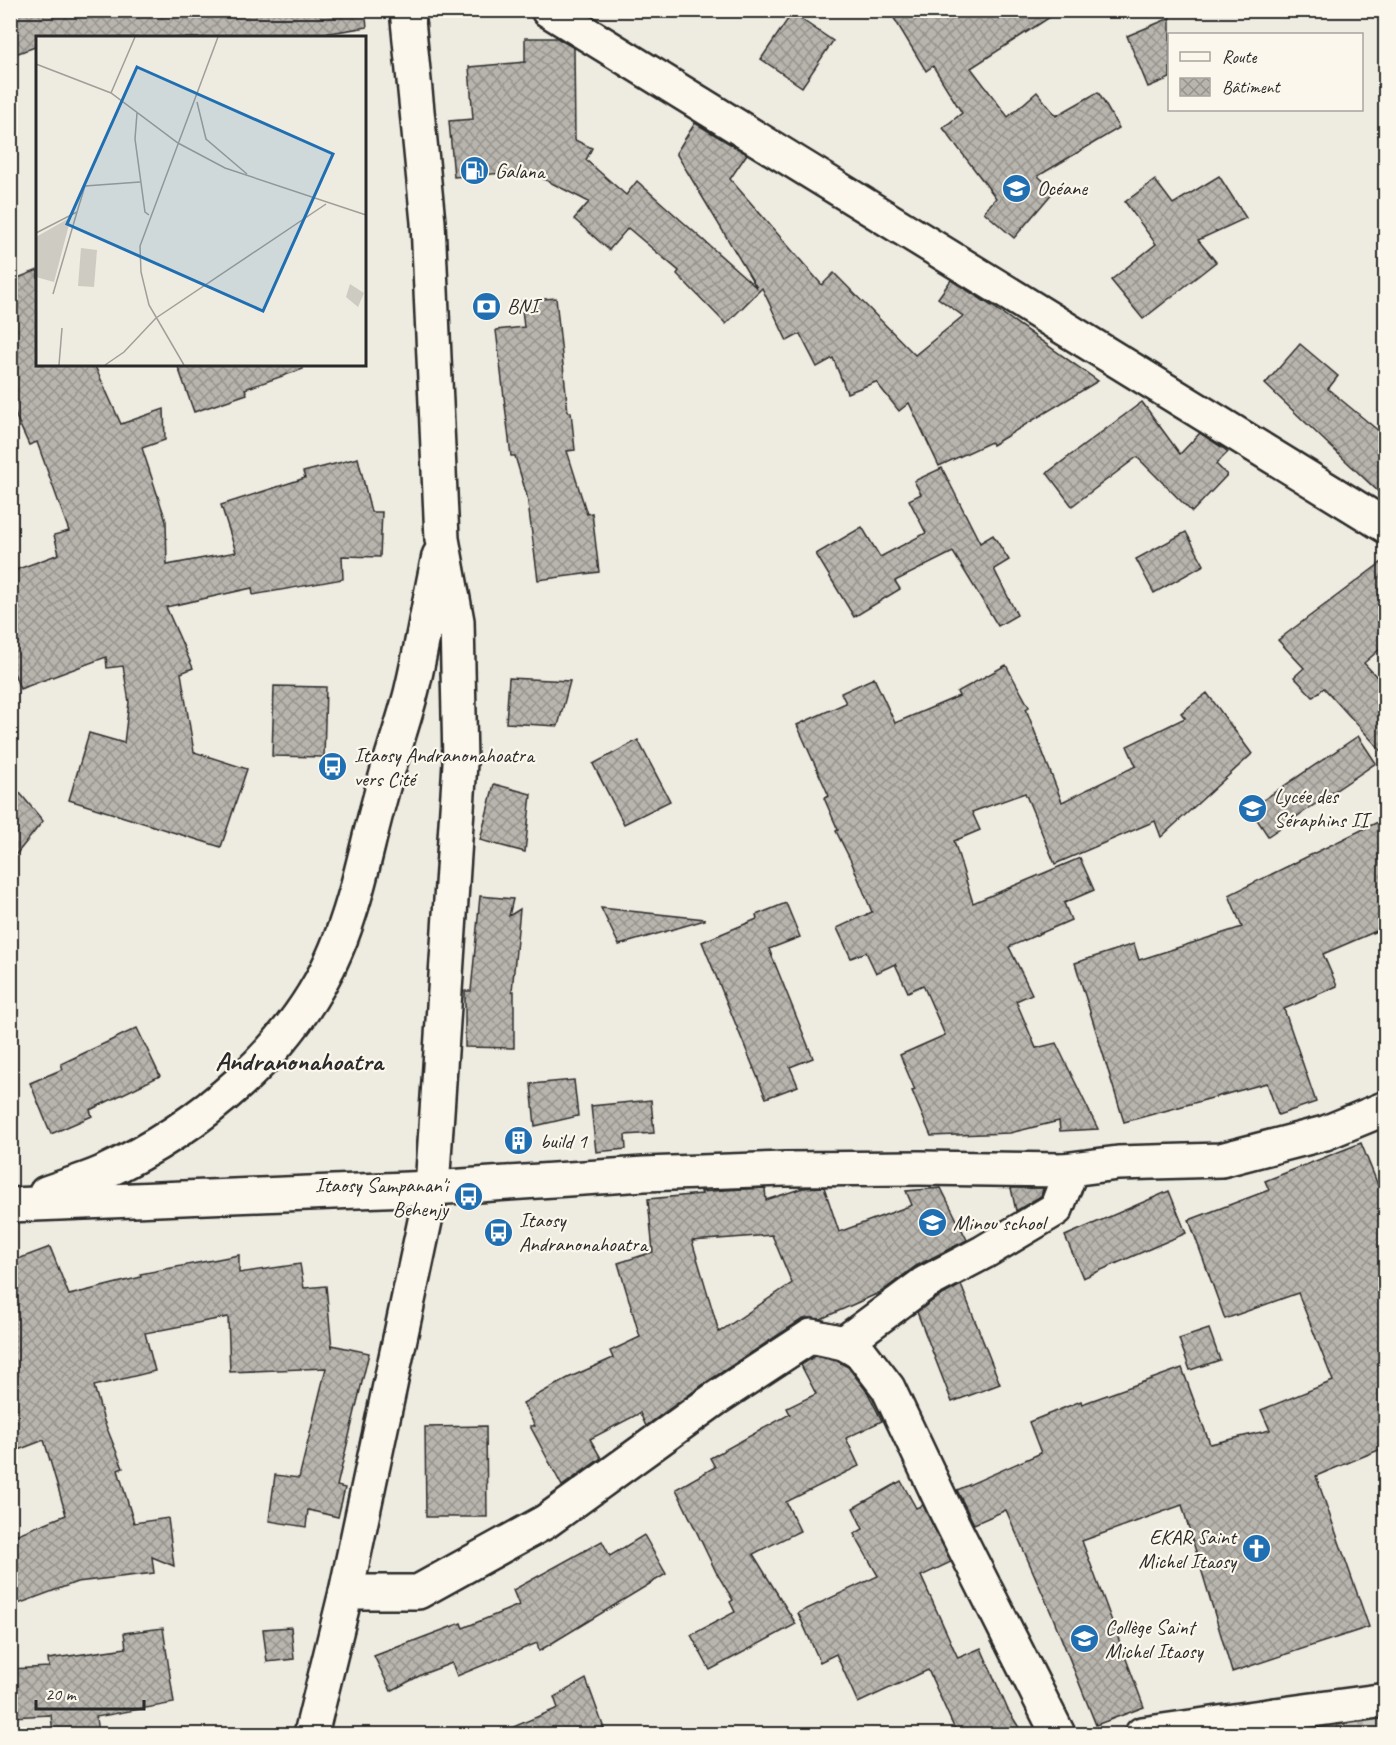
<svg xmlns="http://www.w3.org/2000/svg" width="1396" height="1745" font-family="Caveat,sans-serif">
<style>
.cemetery{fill:url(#cemetery-stones);stroke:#7c7b76;stroke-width:1.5}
.building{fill:url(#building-cross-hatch);stroke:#2b2b2b;stroke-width:1.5;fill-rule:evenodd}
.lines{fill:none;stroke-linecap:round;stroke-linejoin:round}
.minor-casing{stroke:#2b2b2b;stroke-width:38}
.minor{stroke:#fbf7ec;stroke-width:33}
.labels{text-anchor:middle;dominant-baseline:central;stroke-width:4.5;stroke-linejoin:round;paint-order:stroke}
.poi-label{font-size:21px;fill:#2b2b2b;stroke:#fbf7ec;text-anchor:start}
.district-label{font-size:27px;font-weight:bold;fill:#2b2b2b;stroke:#fbf7ec}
.inset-road{fill:none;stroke:#a09e98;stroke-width:1.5}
.view{fill:#1f6fb2;fill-opacity:0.15;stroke:#1f6fb2;stroke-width:3}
.inset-edge{fill:none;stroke:#2b2b2b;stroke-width:3}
</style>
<defs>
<pattern id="cemetery-stones" width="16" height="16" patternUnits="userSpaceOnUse" patternTransform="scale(1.5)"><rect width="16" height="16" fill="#cecbc2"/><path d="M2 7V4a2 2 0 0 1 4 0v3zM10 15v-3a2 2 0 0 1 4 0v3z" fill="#b1aea7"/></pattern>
<pattern id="building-cross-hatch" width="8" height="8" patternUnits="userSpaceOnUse" patternTransform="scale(1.5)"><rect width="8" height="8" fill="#b8b5ae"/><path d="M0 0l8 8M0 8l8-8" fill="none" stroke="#96938e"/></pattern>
</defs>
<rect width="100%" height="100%" fill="#eeebe0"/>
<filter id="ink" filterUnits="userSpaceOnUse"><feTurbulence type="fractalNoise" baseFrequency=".0167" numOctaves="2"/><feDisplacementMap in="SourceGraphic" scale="12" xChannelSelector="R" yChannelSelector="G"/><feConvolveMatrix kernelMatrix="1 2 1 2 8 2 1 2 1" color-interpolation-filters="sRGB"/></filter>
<g filter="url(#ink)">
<polygon class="cemetery" points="1385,1716 1385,1734 1335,1734 1339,1722"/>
<g class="building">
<polygon points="10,10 365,10 367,27 299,38 38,38 38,46 10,56"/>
<polygon points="889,10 1061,10 971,68 1008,117 1037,92 1056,116 1098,92 1119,128 1038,176 1054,191 1014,238 984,212 996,198 943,128 962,113 933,66 926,71"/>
<polygon points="792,13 833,41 802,87 761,59"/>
<polygon points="1170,18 1170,78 1148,87 1127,36"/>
<polygon points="525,38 557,38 574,48 575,140 592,148 586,160 626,195 637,181 757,288 676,153 695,123 747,154 730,179 822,285 834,273 915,355 963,316 938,298 951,280 992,306 1098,381 992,445 991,442 939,466 909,403 899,411 876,382 847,393 833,358 817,367 800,334 787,341 762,288 726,324 677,274 679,271 628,228 609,250 574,219 589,202 528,171 454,177 449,121 473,119 469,67 525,62"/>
<polygon points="1219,176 1246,218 1198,240 1216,262 1143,319 1111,280 1156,244 1125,202 1155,180 1173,204"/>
<polygon points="38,270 38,364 94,364 121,424 164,409 165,440 142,448 166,521 167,565 236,552 221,505 305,478 303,472 358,458 371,512 382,512 380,557 342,556 343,579 253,595 252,588 166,607 193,668 181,673 194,752 247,769 221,847 69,800 89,733 124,743 129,702 123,666 107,668 106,657 20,689 10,662 10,572 59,554 54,535 69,531 37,442 29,445 10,403 10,281"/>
<polygon points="556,298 568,412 571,412 575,450 567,451 587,514 592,513 599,572 538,580 527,496 515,456 511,456 496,330 524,327 521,301"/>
<polygon points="1300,344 1338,376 1328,389 1386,437 1386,499 1265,384"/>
<polygon points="177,364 302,364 303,369 245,389 247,394 194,412"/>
<polygon points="1142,402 1180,454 1200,433 1223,448 1228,452 1216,464 1227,475 1192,512 1137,457 1072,506 1047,473"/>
<polygon points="942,468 980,543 993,535 1009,560 994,569 1017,615 998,626 953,552 895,581 900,589 854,617 816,554 862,527 880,557 926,533 909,500 921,494 914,481"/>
<polygon points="1186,532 1204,565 1154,593 1136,559"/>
<polygon points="1386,559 1386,644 1364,663 1386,687 1386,756 1324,688 1313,697 1294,677 1304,668 1278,640"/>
<polygon points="1006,665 1029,707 1026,709 1062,802 1136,766 1127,746 1185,718 1181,713 1207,693 1252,754 1161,837 1155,821 1055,864 1025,793 972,812 980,830 954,841 973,903 1080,858 1094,890 1064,903 1071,920 1009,947 1032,994 1016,1001 1036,1048 1056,1043 1098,1129 1060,1131 1059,1121 1010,1133 931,1136 912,1091 915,1090 900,1055 945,1035 923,985 908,992 895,964 876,973 866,952 851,958 837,928 872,912 851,861 836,831 838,830 824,798 829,796 797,725 846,703 841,693 874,678 895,723 959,696 957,692"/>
<polygon points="509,678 570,681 558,726 506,723"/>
<polygon points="274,686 326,687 324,757 272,756"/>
<polygon points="1358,736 1376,763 1268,836 1250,809"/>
<polygon points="638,740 670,801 624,824 593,764"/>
<polygon points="10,781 43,821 10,862"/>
<polygon points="494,784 531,794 525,852 480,840"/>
<polygon points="1386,818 1386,927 1323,954 1337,986 1284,1009 1316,1102 1278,1115 1267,1083 1124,1122 1075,963 1134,944 1139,960 1242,927 1229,895"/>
<polygon points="480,896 513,899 509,916 520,909 512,991 514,991 514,1048 465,1047 465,991 471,991"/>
<polygon points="786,903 800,937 769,949 813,1058 790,1067 798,1086 766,1098 702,942 757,919 756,915"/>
<polygon points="601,908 705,919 705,920 619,945"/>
<polygon points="137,1028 160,1076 90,1110 92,1116 51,1134 30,1083 63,1069 61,1064"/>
<polygon points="574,1080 578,1116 535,1126 531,1084"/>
<polygon points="651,1100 654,1133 625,1135 626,1149 596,1152 591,1106"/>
<polygon points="1361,1143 1386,1205 1386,1447 1316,1476 1369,1627 1232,1672 1182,1505 1082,1541 1144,1707 1096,1725 1052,1615 1006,1510 974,1524 957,1490 1041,1453 1029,1422 1081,1401 1082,1404 1182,1368 1210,1444 1270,1430 1261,1410 1333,1381 1298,1293 1225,1319 1189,1220 1269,1190 1265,1181"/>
<path d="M824,1187l15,45 73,-27 -6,-14 35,-3 26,52 -51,26 -35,26 -60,27 -13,-1 -7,2 -96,63 -59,43 -6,-13 -50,26 11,19 -39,28 -32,-60h5l-12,-23 45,-25 45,-20 -3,-7 30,-14 -22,-74 35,-11 -5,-53 54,-5 -1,-2 24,-2 40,-2 1,12 37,-12zM772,1235l20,48 -73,49 -27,-91z"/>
<polygon points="1011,1188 1043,1188 1043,1189 1041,1196 1016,1211"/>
<polygon points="1169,1191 1186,1233 1083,1278 1065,1236"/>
<polygon points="50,1247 69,1295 141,1277 140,1274 239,1255 239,1273 300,1264 304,1288 326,1286 332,1348 332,1345 369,1353 337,1486 345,1488 338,1517 308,1510 306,1527 269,1521 275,1475 299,1478 326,1368 230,1372 228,1317 145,1333 155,1371 94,1386 104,1421 123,1468 118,1470 134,1523 168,1518 174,1566 152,1557 154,1573 77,1582 10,1607 10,1537 66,1515 44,1440 18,1450 10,1431 10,1262"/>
<polygon points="961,1285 1000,1384 952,1402 917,1312 935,1299"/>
<polygon points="1209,1329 1220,1360 1190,1370 1179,1339"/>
<polygon points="815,1356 837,1361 848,1367 868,1393 882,1421 846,1438 859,1466 786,1502 800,1531 753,1554 796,1624 710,1670 691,1635 735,1612 730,1602 733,1600 716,1572 676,1489 715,1467 710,1458 790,1414 787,1408 816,1394 801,1365"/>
<polygon points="486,1426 487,1517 426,1517 425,1427"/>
<polygon points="901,1481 916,1508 923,1505 951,1562 921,1576 958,1658 981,1648 1008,1710 1023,1734 957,1734 928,1670 858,1703 836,1654 820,1662 798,1613 878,1576 854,1534 863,1529 853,1508"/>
<polygon points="644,1535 666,1574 539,1651 537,1643 457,1676 452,1663 423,1674 391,1691 374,1656 461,1623 463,1628 519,1605 513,1590 602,1541 610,1556"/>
<polygon points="291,1627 294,1659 267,1662 263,1629"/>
<polygon points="163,1628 174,1703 96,1717 98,1734 53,1734 51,1715 10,1717 10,1669 49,1667 48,1659 126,1648 124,1633"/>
<polygon points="586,1679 606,1734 497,1734 558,1708 554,1697"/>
</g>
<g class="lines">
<defs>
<g id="minor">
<polyline points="548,10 1386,526"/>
<path d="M46,1193c19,-7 38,-12 56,-20 96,-44 193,-124 234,-223 21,-49 30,-102 44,-152 9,-35 22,-70 31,-105 11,-45 18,-92 28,-137"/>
<polyline points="10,1205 432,1188 644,1174 785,1169 920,1168 1063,1170 1118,1163 1221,1160 1325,1133 1386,1108"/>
<polyline points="844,1343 925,1283 984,1252 1056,1209 1068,1178 1063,1170"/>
<polyline points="346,1592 418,1592 545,1522 715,1399 811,1336 844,1343 861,1353 888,1388 946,1511 1058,1734"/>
<polyline points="1275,1715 1386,1700"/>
<polyline points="311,1734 346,1592 432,1188 460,763 457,621 442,539 428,222 407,10"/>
<polyline points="1142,1734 1275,1715 1289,1734"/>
</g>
</defs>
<use href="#minor" class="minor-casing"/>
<use href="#minor" class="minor"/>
</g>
</g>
<defs>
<symbol id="fuel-disc" viewBox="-11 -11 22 22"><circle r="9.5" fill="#1f6fb2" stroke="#fbf7ec"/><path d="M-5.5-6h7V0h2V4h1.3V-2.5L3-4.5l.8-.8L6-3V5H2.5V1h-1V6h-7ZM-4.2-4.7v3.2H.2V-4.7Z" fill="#fff"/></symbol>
<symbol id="school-disc" viewBox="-11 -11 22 22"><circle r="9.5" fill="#1f6fb2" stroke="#fbf7ec"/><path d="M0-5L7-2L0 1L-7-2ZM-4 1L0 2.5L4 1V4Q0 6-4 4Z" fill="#fff"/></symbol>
<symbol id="bank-disc" viewBox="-11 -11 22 22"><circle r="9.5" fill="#1f6fb2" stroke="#fbf7ec"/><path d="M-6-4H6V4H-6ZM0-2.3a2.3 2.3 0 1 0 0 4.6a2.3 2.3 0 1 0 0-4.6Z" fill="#fff"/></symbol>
<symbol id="bus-disc" viewBox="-11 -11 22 22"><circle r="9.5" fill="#1f6fb2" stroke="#fbf7ec"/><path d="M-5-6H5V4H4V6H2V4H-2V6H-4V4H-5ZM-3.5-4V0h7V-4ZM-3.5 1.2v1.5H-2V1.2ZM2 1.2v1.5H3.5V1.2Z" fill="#fff"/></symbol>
<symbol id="building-disc" viewBox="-11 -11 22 22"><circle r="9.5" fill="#1f6fb2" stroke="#fbf7ec"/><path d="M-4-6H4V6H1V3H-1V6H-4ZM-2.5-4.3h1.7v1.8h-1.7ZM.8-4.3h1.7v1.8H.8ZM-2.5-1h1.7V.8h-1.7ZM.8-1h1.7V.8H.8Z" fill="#fff"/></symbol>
<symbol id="church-disc" viewBox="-11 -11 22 22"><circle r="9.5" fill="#1f6fb2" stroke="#fbf7ec"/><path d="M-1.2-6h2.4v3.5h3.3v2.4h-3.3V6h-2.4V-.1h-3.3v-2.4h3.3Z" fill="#fff"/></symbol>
</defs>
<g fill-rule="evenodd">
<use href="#fuel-disc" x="458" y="154" width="33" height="33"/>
<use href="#school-disc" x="1000" y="172" width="33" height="33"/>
<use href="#bank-disc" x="470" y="290" width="33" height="33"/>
<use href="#bus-disc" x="316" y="750" width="33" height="33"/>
<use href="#school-disc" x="1236" y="792" width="33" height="33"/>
<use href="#building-disc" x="502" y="1124" width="33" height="33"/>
<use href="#bus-disc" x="452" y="1180" width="33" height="33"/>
<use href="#school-disc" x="916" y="1206" width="33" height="33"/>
<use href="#bus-disc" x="482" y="1216" width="33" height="33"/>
<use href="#church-disc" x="1240" y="1532" width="33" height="33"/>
<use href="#school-disc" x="1068" y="1622" width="33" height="33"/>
</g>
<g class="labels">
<g class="poi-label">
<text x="495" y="171">Galana</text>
<text x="1037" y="188">Océane</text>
<text x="507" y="306">BNI</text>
<text x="354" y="755">Itaosy Andranonahoatra<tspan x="354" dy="24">vers Cité</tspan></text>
<text x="1274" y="796">Lycée des<tspan x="1274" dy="24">Séraphins II</tspan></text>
<text x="540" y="1141">build 1</text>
<text x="448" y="1185" text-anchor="end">Itaosy Sampanan'i<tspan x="448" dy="24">Behenjy</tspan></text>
<text x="519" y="1220">Itaosy<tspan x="519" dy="24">Andranonahoatra</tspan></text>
<text x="953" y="1223">Minou school</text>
<text x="1236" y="1537" text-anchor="end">EKAR Saint<tspan x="1236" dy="24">Michel Itaosy</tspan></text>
<text x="1105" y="1627">Collège Saint<tspan x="1105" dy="24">Michel Itaosy</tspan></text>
</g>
<g class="district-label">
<text x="299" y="1061">Andranonahoatra</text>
</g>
</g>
<g transform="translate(36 36)">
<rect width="330" height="330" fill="#eeebe0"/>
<path d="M314,248l14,9 -6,14 -12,-10z" fill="#cecbc2"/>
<path d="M35,181l-17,65 -18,-5v-40z" fill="#cecbc2"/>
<path d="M45,212l16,2 -3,37 -16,-1z" fill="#cecbc2"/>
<path class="inset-road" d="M0,28l75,29 67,50 47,25 141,47M75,57l24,-56M161,66l9,37 41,35M101,77l-2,26 10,73 4,3M0,197l41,-21 8,-26 55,-4M17,258l24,-82M23,329l3,-37M69,329l19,-13 32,-34 170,-114M148,329l-35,-60 -8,-33 -1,-26 78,-209"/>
<path class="view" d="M101,31l196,87 -70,157 -196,-87z"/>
<rect width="330" height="330" class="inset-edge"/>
</g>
<rect width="1396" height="1745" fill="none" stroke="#fbf7ec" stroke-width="36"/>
<rect x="18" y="18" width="1360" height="1709" fill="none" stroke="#2b2b2b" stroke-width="2" filter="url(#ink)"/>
<rect x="1168" y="33" width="195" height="78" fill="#fbf7ec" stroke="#a8a59f" stroke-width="1.5"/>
<rect x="1180" y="52" width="30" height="9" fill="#fbf7ec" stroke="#a8a59f" stroke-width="1.5"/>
<text x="1222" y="63" font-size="18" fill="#2b2b2b">Route</text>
<rect x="1180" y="78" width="30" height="18" fill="url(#building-cross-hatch)" stroke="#a8a59f" stroke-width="1.5"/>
<text x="1222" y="93" font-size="18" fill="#2b2b2b">Bâtiment</text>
<path d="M36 1700v9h108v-9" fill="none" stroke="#2b2b2b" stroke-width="3"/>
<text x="45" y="1700" font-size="18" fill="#2b2b2b" stroke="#fbf7ec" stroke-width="4.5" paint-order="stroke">20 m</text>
</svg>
